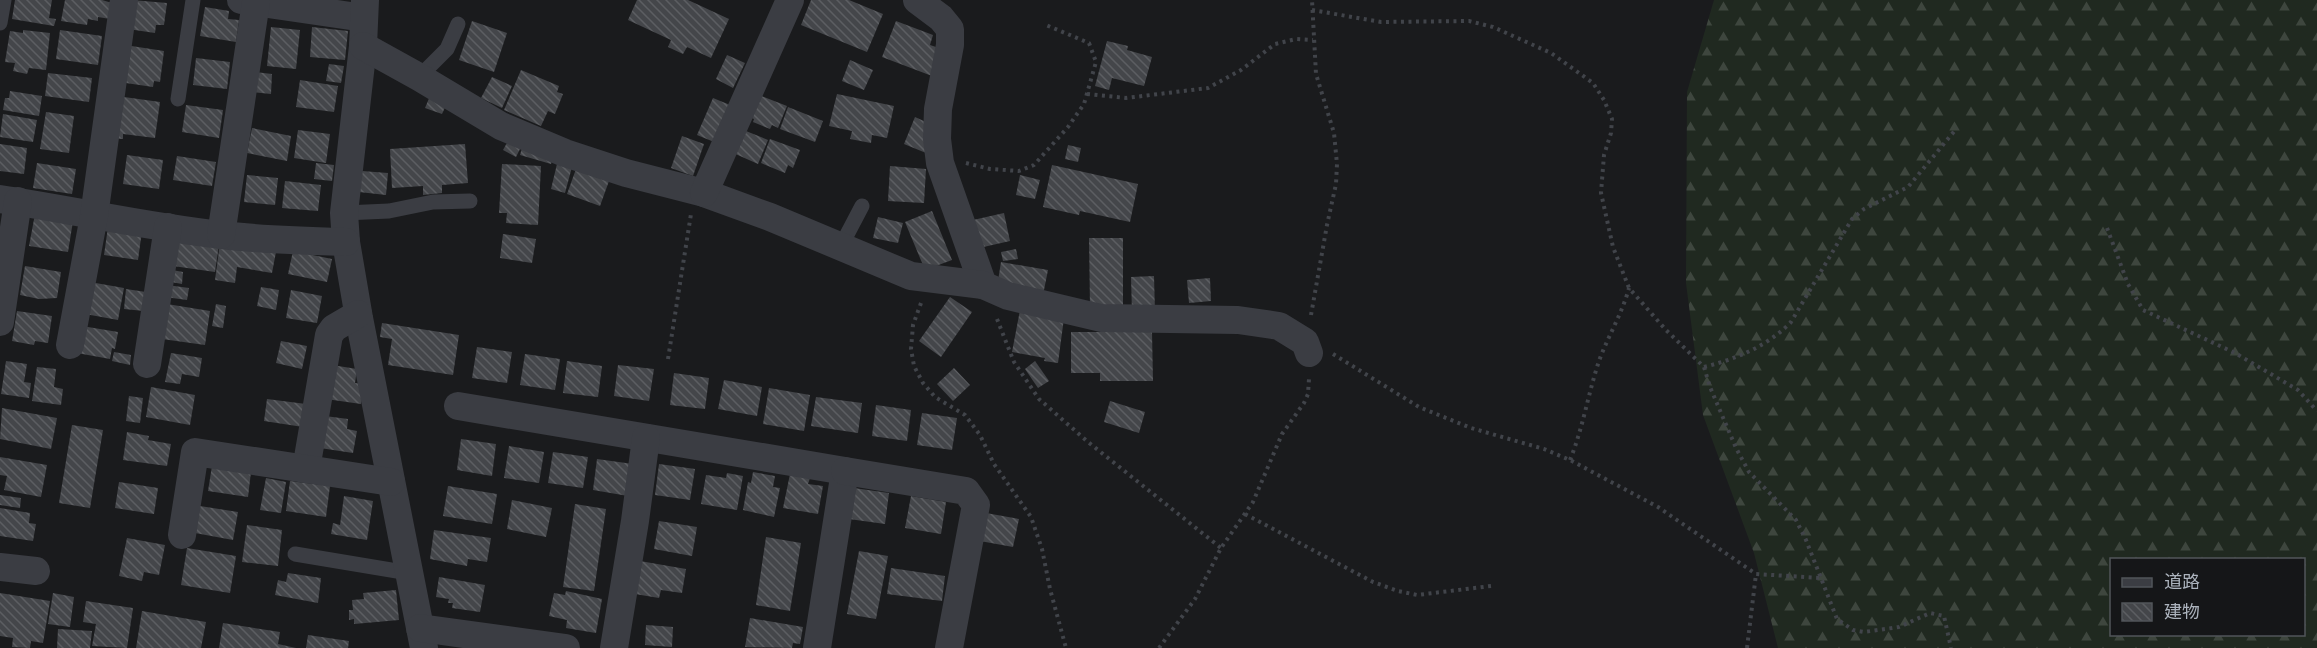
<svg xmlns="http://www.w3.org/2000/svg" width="2317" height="648" font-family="Barlow,'Noto Sans JP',sans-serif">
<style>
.forest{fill:url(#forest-firs);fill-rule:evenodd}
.building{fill:url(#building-back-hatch)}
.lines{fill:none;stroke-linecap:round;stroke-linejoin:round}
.path{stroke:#41444a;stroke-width:4;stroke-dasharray:3 4.5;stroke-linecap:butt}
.service{stroke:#3b3d43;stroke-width:15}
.minor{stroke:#3b3d43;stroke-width:28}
</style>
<defs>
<pattern id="forest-firs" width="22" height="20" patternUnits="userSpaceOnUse" patternTransform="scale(1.5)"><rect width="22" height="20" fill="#202920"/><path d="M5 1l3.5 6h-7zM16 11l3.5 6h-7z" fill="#3e463e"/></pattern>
<pattern id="building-back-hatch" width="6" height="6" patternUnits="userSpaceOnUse" patternTransform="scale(1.5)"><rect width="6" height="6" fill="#44464a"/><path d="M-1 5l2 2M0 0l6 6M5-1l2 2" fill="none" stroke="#5c5e62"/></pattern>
</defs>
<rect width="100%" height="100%" fill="#1a1b1d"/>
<path class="forest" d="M1714,0h603v648h-539l-24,-95 -51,-138 -17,-132 1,-191zM2112,560h192v74h-192z"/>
<g class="building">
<polygon points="15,0 52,0 49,18 56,19 54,26 12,19"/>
<polygon points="65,0 102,0 112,3 110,19 98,17 98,21 88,19 87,25 61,21"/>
<polygon points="132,0 167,3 164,25 156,25 155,33 128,29"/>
<polygon points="637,0 688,0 729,19 711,58 687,47 683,54 668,47 671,40 628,20"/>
<polygon points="811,0 849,0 883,14 867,52 801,25"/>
<polygon points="205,7 229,11 228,19 239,20 236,42 200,36"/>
<polygon points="472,21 507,33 494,72 459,60"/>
<polygon points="896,21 933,35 930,45 942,49 932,76 882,57"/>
<polygon points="271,27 300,30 296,69 267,66"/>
<polygon points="312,27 348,31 345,60 310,57"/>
<polygon points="23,30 50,33 46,70 29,68 27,74 13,71 15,63 5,62 10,31 23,33"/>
<polygon points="60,30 102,36 98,65 56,59"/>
<polygon points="1107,41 1128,46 1127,50 1152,57 1144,86 1112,78 1109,90 1095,86"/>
<polygon points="125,45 164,51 160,82 154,81 153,87 119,82"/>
<polygon points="727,55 745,63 733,88 716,79"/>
<polygon points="196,58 230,62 227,89 193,85"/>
<polygon points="850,60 873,70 864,90 842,81"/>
<polygon points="329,64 344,66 341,83 326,81"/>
<polygon points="521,70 559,86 557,92 563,94 555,114 548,111 541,126 504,110"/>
<polygon points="255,72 272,74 271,94 252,92"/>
<polygon points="48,73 92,78 89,102 45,96"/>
<polygon points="492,77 512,86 502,108 481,98"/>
<polygon points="300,80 338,86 334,112 296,107"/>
<polygon points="10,91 42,96 39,116 3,110 5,98 9,98"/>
<polygon points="756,94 787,106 778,128 772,125 770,129 753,122 754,119 747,116"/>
<polygon points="837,94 894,106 887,138 872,135 871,143 850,139 852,131 829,126"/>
<polygon points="117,96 160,102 155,138 123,134 123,139 110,138"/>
<polygon points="430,96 447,103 442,114 425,108"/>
<polygon points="713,98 735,107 719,144 697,135"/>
<polygon points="186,105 223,110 219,138 182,132"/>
<polygon points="788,107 823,121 815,142 780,129"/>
<polygon points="46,112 74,116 69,153 40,149"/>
<polygon points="3,114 37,120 33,142 0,137"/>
<polygon points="915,117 926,122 926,153 904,144"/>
<polygon points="252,128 291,136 287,161 247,153"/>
<polygon points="741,129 768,140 758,164 731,152"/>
<polygon points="298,130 330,134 326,163 294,158"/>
<polygon points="682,136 704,144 693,176 671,168"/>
<polygon points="770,139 800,150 793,168 788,165 785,173 761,163"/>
<polygon points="508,141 521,147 516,157 503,150"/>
<polygon points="0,144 27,148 24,174 0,171"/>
<polygon points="465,144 468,183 442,185 442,193 423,195 423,186 392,188 390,149"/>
<polygon points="1068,145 1081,148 1078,162 1065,159"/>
<polygon points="522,148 553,157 551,164 520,155"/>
<polygon points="127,155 163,160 159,189 123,184"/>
<polygon points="177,156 216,162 212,186 173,180"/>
<polygon points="37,163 76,169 72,194 33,188"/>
<polygon points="316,163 334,165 332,181 314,179"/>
<polygon points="502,164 541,166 538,225 506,223 507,213 499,213"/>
<polygon points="557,164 572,167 565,193 551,189"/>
<polygon points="1052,165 1138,184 1130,222 1080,211 1079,215 1043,207"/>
<polygon points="890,166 926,169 924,203 888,201"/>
<polygon points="576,169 609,181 600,206 567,194"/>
<polygon points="362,171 388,173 386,195 359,192"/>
<polygon points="247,175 278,178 275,205 244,202"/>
<polygon points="1020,175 1040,180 1035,199 1016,195"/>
<polygon points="285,181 321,185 318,211 282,208"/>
<polygon points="932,211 952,260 925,270 905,222"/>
<polygon points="1004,213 1010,241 979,248 973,220"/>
<polygon points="35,214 73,221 68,252 29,246"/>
<polygon points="878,217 903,223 898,243 873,238"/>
<polygon points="108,227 142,231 138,260 104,255"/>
<polygon points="503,234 536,239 532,263 500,258"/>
<polygon points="178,238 219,245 215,272 173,266"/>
<polygon points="1089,238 1123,238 1123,308 1090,308"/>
<polygon points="220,243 276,252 272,273 237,267 235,283 215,280"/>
<polygon points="1016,249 1018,259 1003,261 1001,252"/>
<polygon points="293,251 332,259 327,282 288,274"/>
<polygon points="1001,262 1048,270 1043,295 997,287"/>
<polygon points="25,266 61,272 57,298 39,299 20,295"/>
<polygon points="172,270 183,272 182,284 171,282"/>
<polygon points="1154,276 1155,312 1132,313 1131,277"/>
<polygon points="1210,278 1211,301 1189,303 1187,280"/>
<polygon points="90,282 124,288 118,320 85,314"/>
<polygon points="167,285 189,288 187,300 165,297"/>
<polygon points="261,287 279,290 276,310 257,306"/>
<polygon points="126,289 146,292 144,311 124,309"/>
<polygon points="291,290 322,296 317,323 286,318"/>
<polygon points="950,297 972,312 941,357 919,341"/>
<polygon points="167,304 210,311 205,345 162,339"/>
<polygon points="216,304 226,306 223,328 212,326"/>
<polygon points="1020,310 1064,318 1058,363 1044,361 1045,358 1012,352"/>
<polygon points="17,311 52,316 48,343 35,341 34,345 12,341"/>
<polygon points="382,323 459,335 453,375 388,365 392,339 380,337"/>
<polygon points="82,326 118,332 115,349 112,348 110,359 77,353"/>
<polygon points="1071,332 1152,332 1153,381 1100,381 1100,373 1071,373"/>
<polygon points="281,341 307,346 302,369 276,363"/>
<polygon points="477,347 512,352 507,383 472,378"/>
<polygon points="114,352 131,355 130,365 112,361"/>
<polygon points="171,353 202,358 199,377 182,374 180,384 165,382"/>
<polygon points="525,354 560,359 555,390 520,385"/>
<polygon points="6,361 27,364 24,382 31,383 29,398 1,394"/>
<polygon points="567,361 602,366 598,397 563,393"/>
<polygon points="1035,361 1049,381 1038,388 1025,369"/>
<polygon points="332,365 357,369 355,383 364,384 361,404 326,399"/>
<polygon points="618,365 654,369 649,401 614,396"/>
<polygon points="37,367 56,369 54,387 63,389 61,405 32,401"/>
<polygon points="954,368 970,385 953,401 937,384"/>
<polygon points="674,373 709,378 705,409 670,405"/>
<polygon points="724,380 762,387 757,416 718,409"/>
<polygon points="151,387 195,395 190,425 146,417"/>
<polygon points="769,388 810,395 804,431 763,424"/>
<polygon points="129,396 143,398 140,423 126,421"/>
<polygon points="816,397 862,403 858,433 811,426"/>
<polygon points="267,399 306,404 303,427 264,421"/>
<polygon points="1110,401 1145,412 1139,433 1104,422"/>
<polygon points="876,405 911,410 907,441 872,436"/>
<polygon points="2,408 57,418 51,449 0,439"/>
<polygon points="922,413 957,418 952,450 917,445"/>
<polygon points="325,416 348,419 347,429 357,431 353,453 320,448"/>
<polygon points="72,425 103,430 90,508 59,503"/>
<polygon points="127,432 149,436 148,440 171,444 167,466 123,460"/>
<polygon points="461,439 496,444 492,476 457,470"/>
<polygon points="509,446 544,452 539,483 504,478"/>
<polygon points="553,452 588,457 583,488 548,483"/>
<polygon points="0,457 47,465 41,497 4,490 7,476 0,475"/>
<polygon points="597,459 633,464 628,496 593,490"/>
<polygon points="659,464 695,469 690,500 655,495"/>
<polygon points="212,466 251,472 248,497 208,491"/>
<polygon points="753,472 775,476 773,487 780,488 774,517 743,510 748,482 751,483"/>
<polygon points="727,473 743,476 737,510 701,504 706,475 726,478"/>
<polygon points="790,474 810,478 808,484 823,486 818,514 783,508"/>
<polygon points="266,478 286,482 281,513 260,510"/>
<polygon points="290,481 330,486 326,517 286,511"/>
<polygon points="119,482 158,488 154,514 115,508"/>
<polygon points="448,486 497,494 492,524 443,516"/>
<polygon points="854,488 889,493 885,524 849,519"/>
<polygon points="0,495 21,498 20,508 0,505"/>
<polygon points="344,496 373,501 367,540 331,534 333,523 340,525"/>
<polygon points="911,496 946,502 941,534 905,528"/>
<polygon points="512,500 552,508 546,537 507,529"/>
<polygon points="575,504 606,509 594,591 563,587"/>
<polygon points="200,506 238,512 233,540 195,533"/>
<polygon points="0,508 30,513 29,523 36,524 33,541 0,536"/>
<polygon points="986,513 1019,519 1013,547 980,541"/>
<polygon points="659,521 697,527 692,556 654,549"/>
<polygon points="247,525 282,530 278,566 242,562"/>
<polygon points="434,530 491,538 487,562 468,559 467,566 430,559"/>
<polygon points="766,537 801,543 790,611 756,605"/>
<polygon points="127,538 165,545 159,575 144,572 142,581 119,576"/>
<polygon points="187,548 236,556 230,593 181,585"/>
<polygon points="859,551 888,556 876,619 847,614"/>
<polygon points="640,561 686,569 682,593 661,590 659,598 635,594"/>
<polygon points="891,568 945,576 942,601 887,594"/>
<polygon points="288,573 321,578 318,603 275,595 278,580 286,582"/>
<polygon points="439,577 485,585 480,612 452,608 453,603 448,603 449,599 436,597"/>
<polygon points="396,590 399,620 354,624 354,619 349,620 349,610 353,610 352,600 364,599 363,593"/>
<polygon points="566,591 602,599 596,633 566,628 567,620 549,616 554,593 565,595"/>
<polygon points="0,593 50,601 43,643 31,641 30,648 12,647 13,638 0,636"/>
<polygon points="53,593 74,597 70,627 48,624"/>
<polygon points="86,601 133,608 127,648 92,646 96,624 83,622"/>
<polygon points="142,611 206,622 201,648 136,648"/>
<polygon points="750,618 803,627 800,644 793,643 792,648 745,647"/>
<polygon points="223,623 280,632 278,644 296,648 219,648"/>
<polygon points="646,625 673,627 672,647 645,645"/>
<polygon points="58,629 92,631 90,648 57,648"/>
<polygon points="308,635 349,641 348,648 306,648"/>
</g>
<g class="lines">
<g class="path">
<polyline points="1312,10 1381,22 1469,21 1493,27 1551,53 1593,83 1604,100 1612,119 1611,133 1604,155 1601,193 1613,247 1629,288 1666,330 1704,367 1710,387 1736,448 1749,472 1796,520 1806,540 1837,619 1853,630 1864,632 1899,627 1930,613 1944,616 1951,648"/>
<polyline points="1087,94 1126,98 1208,88 1241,70 1275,44 1296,39 1313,40"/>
<polyline points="966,163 990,169 1019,171 1034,165 1068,127 1084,104 1096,62 1089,43 1046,25"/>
<polyline points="2107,228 2128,284 2143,310 2235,353 2298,390 2317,411"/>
<polyline points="921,303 913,325 911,349 914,366 923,383 935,397 965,415 980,435 994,464 1031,517 1042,549 1050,589 1066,648"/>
<polyline points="1311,315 1327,225 1336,184 1337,164 1334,133 1316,74 1312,0"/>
<polyline points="997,319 1014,362 1039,399 1088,442 1221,548"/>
<polyline points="1333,354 1419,407 1471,428 1544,449 1570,460 1658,507 1756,574 1821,578"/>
<polyline points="668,359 691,214"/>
<path d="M1704,367c32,-8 64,-21 87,-45l61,-103 12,-10 44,-22 49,-59"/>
<path d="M1570,460c13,-32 18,-66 29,-99 9,-25 23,-47 30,-73"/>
<polyline points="1245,514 1373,582 1398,591 1417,595 1491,586"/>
<polyline points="1159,648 1195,599 1221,548 1253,502 1282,434 1304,403 1308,394 1309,379"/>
<polyline points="1747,648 1756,574"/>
</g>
<g class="service">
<polyline points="0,23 4,0"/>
<polyline points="419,77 447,49 458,24"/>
<polyline points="178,99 193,0"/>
<polyline points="344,213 389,211 433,202 470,201"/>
<polyline points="841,246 862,206"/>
<polyline points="295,554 409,573"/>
</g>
<g class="minor">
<polyline points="241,0 364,18"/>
<polyline points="365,0 363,46 344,213 346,242 359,318 424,648"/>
<polyline points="917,0 941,18 950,29 950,45 938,109 937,139 940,163 983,285"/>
<polyline points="363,46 419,77 501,126 565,153 626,173 704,193 770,217 911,276 983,285 1008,296 1101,318 1238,320 1279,326 1305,342 1309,353"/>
<polyline points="704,193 790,0"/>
<path d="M0,199c74,11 147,28 222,36 41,5 83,6 124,7"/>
<polyline points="221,235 256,2"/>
<polyline points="0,322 18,201"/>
<polyline points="70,345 94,216 124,0"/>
<polyline points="147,364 168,227"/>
<polyline points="458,406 845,471 817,648"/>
<polyline points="306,469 329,335 334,328 358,314"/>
<polyline points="845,471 966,491 976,505 949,648"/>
<polyline points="182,535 195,452 391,482"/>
<polyline points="0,567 36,571"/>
<polyline points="420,628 566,648"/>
<polyline points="614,648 635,521 646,438"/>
</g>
</g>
<rect x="2110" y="558" width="195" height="78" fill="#151618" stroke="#51555a" stroke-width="1.5"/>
<rect x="2122" y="578" width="30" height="9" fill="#3b3d43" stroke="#51555a" stroke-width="1.5"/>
<text x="2164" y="588" font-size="18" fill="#acb3bd">道路</text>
<rect x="2122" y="603" width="30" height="18" fill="url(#building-back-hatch)" stroke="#51555a" stroke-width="1.5"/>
<text x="2164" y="618" font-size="18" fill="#acb3bd">建物</text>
</svg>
